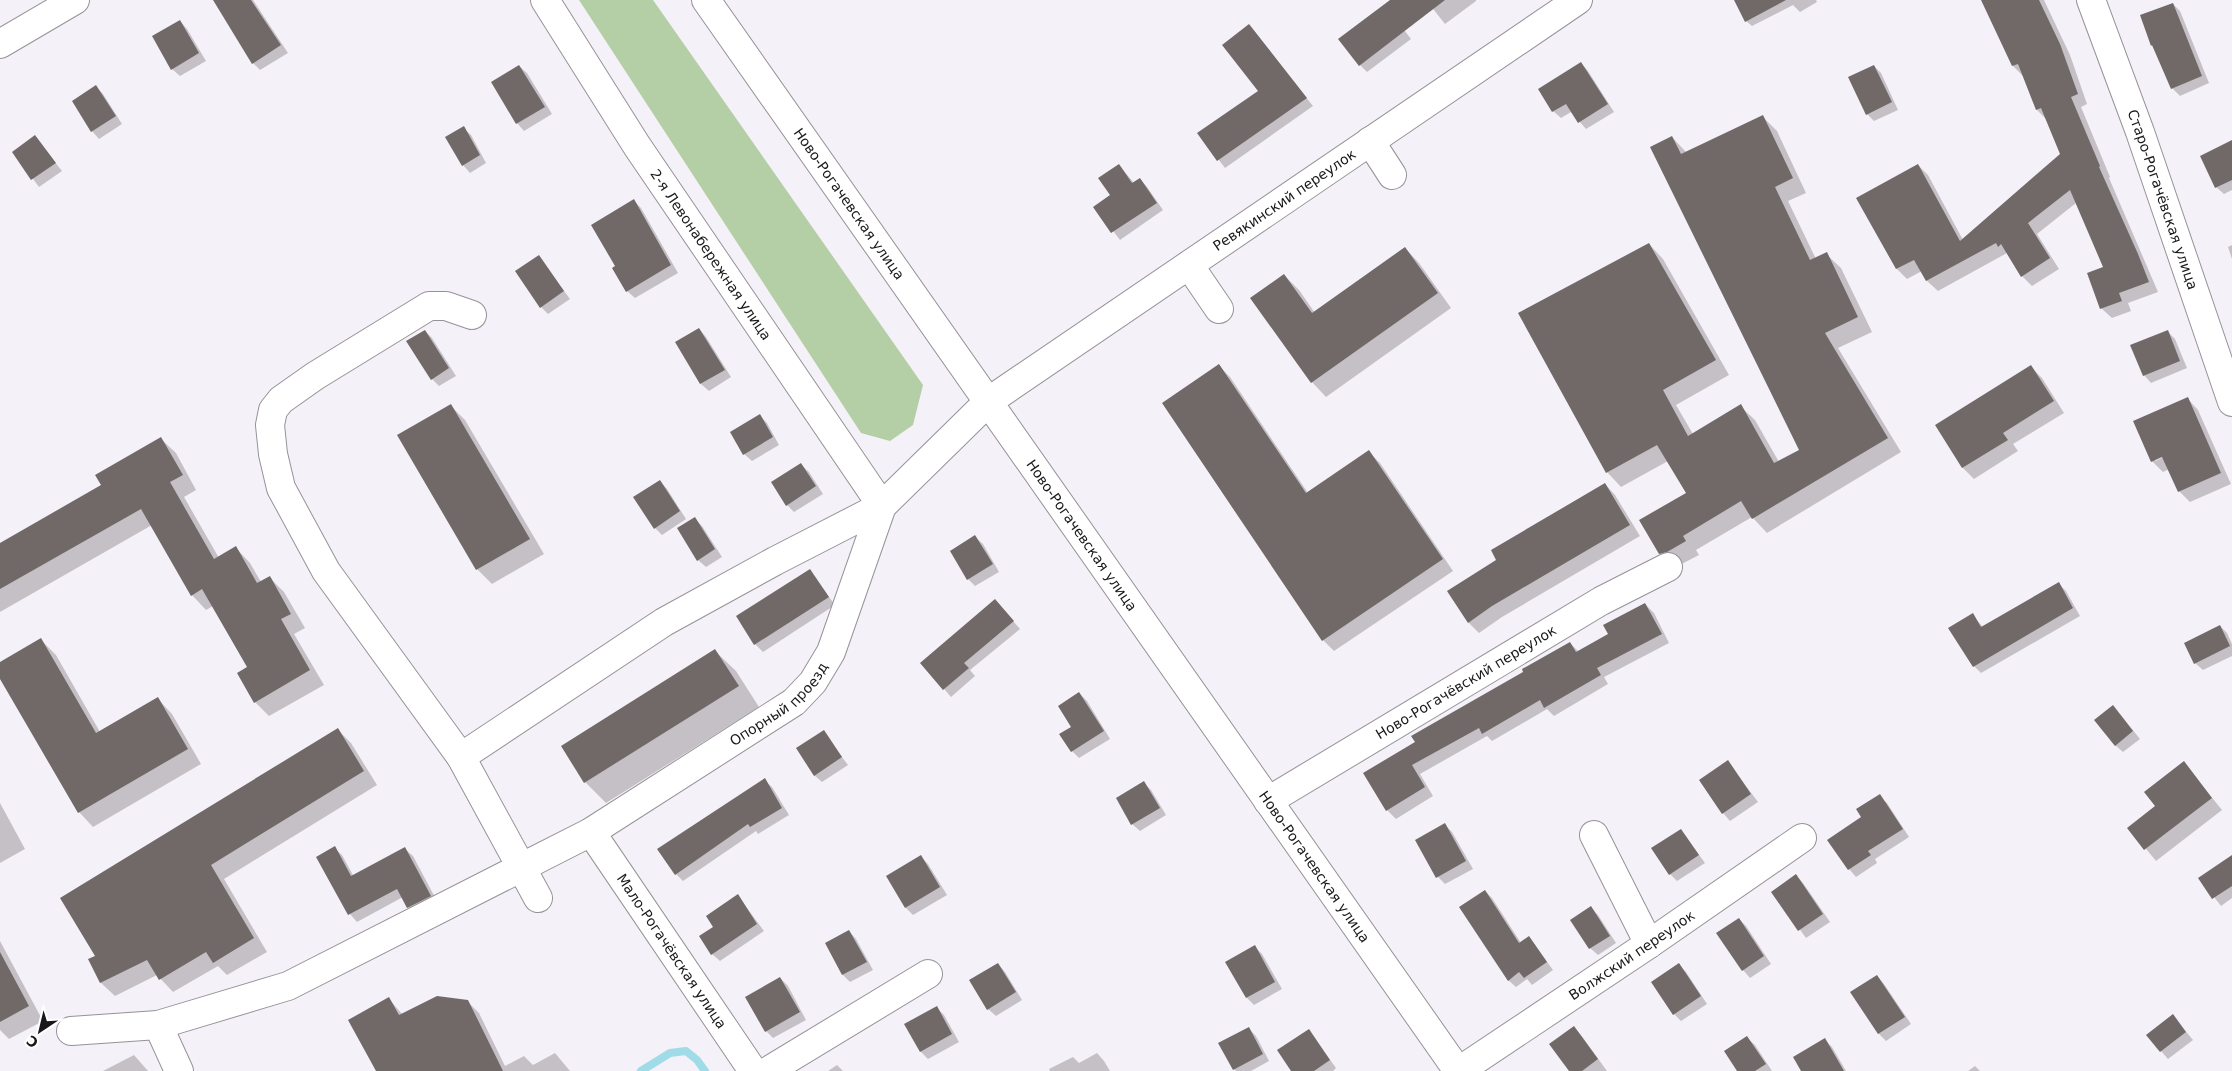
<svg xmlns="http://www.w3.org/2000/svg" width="2232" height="1071" font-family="'DejaVu Sans',sans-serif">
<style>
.green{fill:#b4cea5}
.shadow{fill:#0003;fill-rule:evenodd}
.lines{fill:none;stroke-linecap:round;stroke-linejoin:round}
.stream{stroke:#a0dce8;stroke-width:8}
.building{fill:#706967}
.minor-casing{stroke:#969298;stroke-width:30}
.major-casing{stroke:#969298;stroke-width:30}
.minor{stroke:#fff;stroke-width:28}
.major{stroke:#fff;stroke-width:28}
.labels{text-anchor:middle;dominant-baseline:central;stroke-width:4.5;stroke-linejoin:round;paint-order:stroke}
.street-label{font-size:14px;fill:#181719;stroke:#fff}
</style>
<rect width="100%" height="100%" fill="#f5f1f8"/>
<polygon class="green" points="579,0 653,0 923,385 913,425 890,441 861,433"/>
<g class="shadow">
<polygon points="214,0 253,0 288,53 260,70 253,63"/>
<polygon points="1426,0 1476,0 1476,1 1445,24"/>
<polygon points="1742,0 1816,0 1817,2 1800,12 1793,5 1752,26 1746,21"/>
<polygon points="1982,0 2044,0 2070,55 2087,104 2081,107 2110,177 2109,178 2158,292 2128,303 2131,311 2112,318 2101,308 2105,268 2076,203 2037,234 2059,269 2032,286 2022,276 2007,253 1938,291 1927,281 1922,271 1907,279 1897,269 1858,198 1918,165 1928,175 1963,240 2062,155 2047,120 2037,110 2023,76 2013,66"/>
<polygon points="2173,4 2180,11 2209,83 2180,96 2172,88 2152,45 2141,15"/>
<polygon points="1391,13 1411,39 1367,72 1360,65"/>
<polygon points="180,21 187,29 206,61 180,76 172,69"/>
<polygon points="1249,26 1313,106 1225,168 1199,134 1259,92"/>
<polygon points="1581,63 1588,71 1614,112 1586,129 1571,112 1561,118 1553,111"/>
<polygon points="519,66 527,73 552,114 524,131 517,123 492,82"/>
<polygon points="1874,66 1881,73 1898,110 1874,121 1867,114"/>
<polygon points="96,87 103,94 122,124 99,139 92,131"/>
<polygon points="1763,117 1777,131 1806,193 1788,201 1816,259 1826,254 1841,268 1872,332 1838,348 1901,452 1767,533 1752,517 1696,550 1699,555 1674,568 1660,553 1687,493 1668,461 1621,487 1607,472 1520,314 1649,244 1663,259 1729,375 1676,405 1693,434 1740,406 1755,420 1779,462 1801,451 1672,137 1686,152"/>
<polygon points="463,128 471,135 486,163 470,173 463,165"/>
<polygon points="35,137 62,171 39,187 13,152"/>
<polygon points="2232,142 2232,190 2224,194 2216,187"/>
<polygon points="1119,165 1134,183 1140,179 1147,187 1163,210 1120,240 1095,207 1112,195"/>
<polygon points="634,201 641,208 678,273 635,298 627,291 617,267"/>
<polygon points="2232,245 2232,259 2228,247"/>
<polygon points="1405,248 1419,263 1451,308 1326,397 1312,382 1284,275 1299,290 1315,313"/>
<polygon points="539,257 570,299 548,314 541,307"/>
<polygon points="699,329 706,337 731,377 709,391 701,384 677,343"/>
<polygon points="425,331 432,338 456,376 439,386 432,379"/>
<polygon points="2167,331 2175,339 2187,368 2151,383 2144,375"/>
<polygon points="1219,366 1230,377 1308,493 1369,452 1380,463 1453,571 1334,651 1323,640"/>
<polygon points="2031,367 2042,378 2064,413 2013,444 2018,451 1974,479 1963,468 1937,426"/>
<path d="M2187,398l11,12 33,74 -41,18 -11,-11 -10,-22 -6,3 -11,-11zM2168,455l-13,6v-3z"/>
<polygon points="450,405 465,420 544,554 492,584 477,569"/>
<polygon points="760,416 767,423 779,445 752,461 744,454"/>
<polygon points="161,439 176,453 196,490 184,497 219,558 236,548 250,563 261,582 269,577 284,592 305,628 294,634 324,685 269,716 255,702 249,668 213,606 206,610 192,595 152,525 0,612 0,544 103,485"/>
<polygon points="801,465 809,472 823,494 794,512 787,505"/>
<polygon points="660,481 667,489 686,519 662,535 655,528"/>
<polygon points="1605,484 1615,495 1640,536 1502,617 1479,633 1469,623 1449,592 1498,560"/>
<polygon points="695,519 702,526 722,557 706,567 698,560"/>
<polygon points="975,537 983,544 999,572 975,586 968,579"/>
<polygon points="810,571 835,605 763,652 755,644 738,617"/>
<polygon points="2059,584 2066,591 2080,616 1981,673 1974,666 1972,615 1983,627"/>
<polygon points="1645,604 1654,613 1669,643 1604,677 1608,684 1554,716 1547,709 1492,741 1487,736 1420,774 1433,796 1396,819 1387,810 1416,742 1570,643 1579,652 1610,634"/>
<polygon points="1002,608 1020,629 970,670 975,676 951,697 922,663"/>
<polygon points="2220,626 2227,633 2232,644 2232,656 2203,670 2195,663"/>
<polygon points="41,640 56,655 100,732 158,699 172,714 201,764 93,827 79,812 0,676 0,664"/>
<polygon points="715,651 736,671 759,707 606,803 585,782"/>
<polygon points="1079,693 1087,701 1110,739 1079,758 1072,751 1073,727"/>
<polygon points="2120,714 2140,739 2123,752 2115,745"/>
<polygon points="338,730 351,743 377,785 224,879 267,952 227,975 218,966 173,992 157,975 115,996 101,983 90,960 97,956"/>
<polygon points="823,732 848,765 822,782 814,775"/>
<polygon points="1728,762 1758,802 1730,821 1723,813"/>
<polygon points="2184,763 2222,810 2156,861 2129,828 2157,806"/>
<polygon points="764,780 772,787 789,815 758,834 756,831 683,881 676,874"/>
<polygon points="1144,783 1151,790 1166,815 1140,831 1132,824"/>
<polygon points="1879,796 1887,803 1909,837 1875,859 1877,863 1856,877 1849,869 1863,817"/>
<polygon points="0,803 25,849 0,863"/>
<polygon points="1445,825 1452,832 1473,869 1445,884 1438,877"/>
<polygon points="1681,830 1705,863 1677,881 1670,874"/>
<polygon points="334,848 342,855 354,877 405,849 413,856 438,903 416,914 408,907 403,897 357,922 350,914 318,857"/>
<polygon points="921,857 928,864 947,895 913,915 906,908 888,877"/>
<polygon points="2232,867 2232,898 2221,906 2200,879"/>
<polygon points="1796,876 1803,883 1830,922 1806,938 1773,892"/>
<polygon points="1485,891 1492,898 1521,943 1529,937 1553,970 1532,985 1527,979 1516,987 1508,980"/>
<polygon points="738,896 764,931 720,961 712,954 715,927"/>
<polygon points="1591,908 1598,915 1616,943 1598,955 1590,948 1572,920"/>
<polygon points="1739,919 1746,926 1771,964 1750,978 1743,970"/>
<polygon points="849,931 856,939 873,970 850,982 843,975 826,943"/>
<polygon points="0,941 43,1021 9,1039 0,1030"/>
<polygon points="1254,946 1262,954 1282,989 1254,1005 1247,998 1226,962"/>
<polygon points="998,964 1005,972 1022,1000 996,1016 988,1009"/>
<polygon points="1679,965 1686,972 1707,1004 1681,1021 1674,1014"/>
<polygon points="1877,976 1884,984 1911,1024 1886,1041 1878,1033"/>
<polygon points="780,978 788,986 806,1020 773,1038 766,1031"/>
<polygon points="389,999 402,1014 467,1001 479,1013 505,1066 524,1056 533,1065 555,1053 570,1071 378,1071"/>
<polygon points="936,1007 944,1015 959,1042 928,1059 921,1052 906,1024"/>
<polygon points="2173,1016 2193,1040 2168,1059 2161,1051"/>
<polygon points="1248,1028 1256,1036 1269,1061 1251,1071 1236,1071 1234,1069"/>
<polygon points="1574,1028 1581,1035 1607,1071 1570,1071"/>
<polygon points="1309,1031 1336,1068 1333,1071 1293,1071"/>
<polygon points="1747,1038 1755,1045 1772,1071 1739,1071"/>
<polygon points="1825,1040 1832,1047 1846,1071 1803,1071"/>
<polygon points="1097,1053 1104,1061 1110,1071 1050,1071 1049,1069 1073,1057 1079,1063"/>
<polygon points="134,1055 148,1071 103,1071"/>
<polygon points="837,1065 843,1071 828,1071"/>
<polygon points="1975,1066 1980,1071 1968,1071"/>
</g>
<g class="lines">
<polyline class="stream" points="641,1071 670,1053 686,1051 697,1060 705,1071"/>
</g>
<g class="building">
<polygon points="213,0 251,0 281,45 252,64"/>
<polygon points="1390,0 1445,0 1359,66 1338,39"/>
<polygon points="1734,0 1786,0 1745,22"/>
<polygon points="1981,0 2039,0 2060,44 2078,94 2071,97 2100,166 2099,167 2138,254 2149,282 2119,293 2122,301 2100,309 2087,273 2103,267 2070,190 2028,223 2050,258 2021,277 2001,244 1998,247 1996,243 1926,281 1914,260 1896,269 1856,198 1918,164 1960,241 2060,154 2041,108 2036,110 2018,64 2012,66"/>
<polygon points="2173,3 2202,76 2171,89 2152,45 2151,46 2140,15"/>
<polygon points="180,20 199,53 171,70 152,36"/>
<polygon points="1249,24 1307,98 1217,161 1197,133 1258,91 1222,45"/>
<polygon points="1581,62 1608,104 1578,123 1566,104 1552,112 1538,89"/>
<polygon points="519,65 545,107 516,124 491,82"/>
<polygon points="1874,65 1892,102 1866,115 1848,77"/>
<polygon points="96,85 116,116 91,132 72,101"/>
<polygon points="1763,115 1793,178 1775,187 1810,260 1827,252 1858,317 1825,333 1888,438 1752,519 1741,501 1683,536 1686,541 1667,552 1659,554 1639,520 1686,493 1657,445 1606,473 1518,313 1649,243 1716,360 1663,390 1688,436 1741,404 1774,463 1799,450 1650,147 1672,136 1681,154"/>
<polygon points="464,126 480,155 462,166 445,137"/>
<polygon points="35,135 56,163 31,180 12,152"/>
<polygon points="2232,140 2232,180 2215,188 2200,156"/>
<polygon points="1119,164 1132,183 1140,178 1157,203 1111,233 1093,207 1110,195 1098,178"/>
<polygon points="634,199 671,265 626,292 612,268 615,266 591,225"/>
<polygon points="1405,247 1438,293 1311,383 1250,298 1284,274 1312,313"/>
<polygon points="539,255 564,291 540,308 515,271"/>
<polygon points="699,328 725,370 700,384 675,342"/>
<polygon points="425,330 449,368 431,380 406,341"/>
<polygon points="2168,330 2180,361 2143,376 2130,345"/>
<polygon points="1219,364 1306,493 1369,450 1443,559 1322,641 1162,403"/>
<polygon points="2031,365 2054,401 2003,433 2008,440 1962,468 1935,425"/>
<polygon points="2188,397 2221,473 2178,492 2162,457 2151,462 2133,421"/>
<polygon points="451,404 530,539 476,570 397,435"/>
<polygon points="760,414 773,437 743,455 730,432"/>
<polygon points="161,437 183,475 170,482 214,559 236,546 257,583 270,576 291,614 281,619 310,670 254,703 237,673 247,667 202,589 191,596 141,509 0,589 0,543 101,485 95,475"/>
<polygon points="801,463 816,486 786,506 771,482"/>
<polygon points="660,480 680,511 654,529 633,497"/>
<polygon points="1605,483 1630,525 1492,606 1468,623 1447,591 1496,560 1491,550"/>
<polygon points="695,517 715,549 697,561 677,528"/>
<polygon points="975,535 993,564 967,580 950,551"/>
<polygon points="810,569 829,597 754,645 736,616"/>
<polygon points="2059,582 2073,608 1973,667 1948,628 1973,613 1981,627"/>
<polygon points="995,599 1014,621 964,663 969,668 943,690 920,663"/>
<polygon points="1645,603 1662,634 1597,668 1601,675 1544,708 1540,700 1482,734 1479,728 1412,765 1425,787 1386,811 1363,773 1415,742 1411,736 1523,672 1522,669 1570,642 1576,652 1608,634 1603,625"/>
<polygon points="2220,625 2230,646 2194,664 2184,643"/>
<polygon points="41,638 96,733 158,697 188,749 78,813 0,679 0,662"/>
<polygon points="715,649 739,686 584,783 561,746"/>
<polygon points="1079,692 1104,731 1071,752 1059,734 1071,727 1058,706"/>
<polygon points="2113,705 2133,731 2115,746 2094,720"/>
<polygon points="338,728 364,771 211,865 254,938 213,963 206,952 159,980 147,960 100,983 88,959 95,956 60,898"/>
<polygon points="824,730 842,757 814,776 796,748"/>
<polygon points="1728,760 1751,794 1722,814 1699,780"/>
<polygon points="2184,761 2212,798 2144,850 2127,828 2155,806 2144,792"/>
<polygon points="765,778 782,808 750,827 748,824 675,875 657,849"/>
<polygon points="1144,781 1160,808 1131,825 1116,798"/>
<polygon points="1880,794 1903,829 1868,851 1871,855 1848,870 1827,840 1861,817 1856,809"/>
<polygon points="1445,823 1466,861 1436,878 1415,840"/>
<polygon points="1681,829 1699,855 1669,875 1651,848"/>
<polygon points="335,846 351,876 405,847 431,896 407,908 397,889 348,915 316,857"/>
<polygon points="921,855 940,887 905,908 886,876"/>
<polygon points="2232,855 2232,886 2212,899 2198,878"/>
<polygon points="1796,874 1823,914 1798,931 1771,892"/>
<polygon points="1485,890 1519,943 1529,936 1547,962 1524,978 1519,972 1508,981 1459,907"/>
<polygon points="738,894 757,924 711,955 699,936 713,927 706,916"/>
<polygon points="1591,906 1610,936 1589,949 1570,920"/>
<polygon points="1739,918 1764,956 1742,971 1716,933"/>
<polygon points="849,930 867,962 842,975 825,943"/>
<polygon points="1255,945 1275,982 1246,998 1225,962"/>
<polygon points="0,952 29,1006 0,1022"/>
<polygon points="998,963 1016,992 987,1010 969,980"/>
<polygon points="1679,963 1701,996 1673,1015 1651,982"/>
<polygon points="1877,975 1905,1017 1878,1034 1850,992"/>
<polygon points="780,977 800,1012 765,1032 745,997"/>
<polygon points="437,996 468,1000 503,1071 376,1071 348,1020 389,997 399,1015"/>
<polygon points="937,1006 952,1034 920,1052 904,1024"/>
<polygon points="2173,1014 2186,1032 2160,1052 2146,1035"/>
<polygon points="1574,1026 1598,1059 1582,1071 1569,1071 1549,1044"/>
<polygon points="1249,1027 1263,1054 1233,1070 1218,1043"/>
<polygon points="1309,1029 1330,1060 1314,1071 1291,1071 1277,1050"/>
<polygon points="1747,1036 1766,1064 1755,1071 1737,1071 1724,1051"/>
<polygon points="1825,1038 1844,1071 1801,1071 1793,1057"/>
</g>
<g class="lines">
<defs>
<g id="minor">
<path id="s1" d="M545,0l92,146 245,360"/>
<path id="s2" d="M2091,0l49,132 92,270"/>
<polyline points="0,44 75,0"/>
<polyline points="1370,141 1392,175"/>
<polyline points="1189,265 1219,309"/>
<polyline points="472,315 446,306 429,306 315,376 281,400 273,410 270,425 273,454 281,488 326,571 461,757 538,898"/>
<path id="s3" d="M461,757l203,-135 111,-61 107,-55 107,-105 589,-401"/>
<path id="s4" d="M1268,801l333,-200 67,-34"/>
<path id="s5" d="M591,832l162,239"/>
<polyline points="1594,835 1649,944"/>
<polyline points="158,1025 179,1071"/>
<path id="s6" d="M71,1031l87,-6 130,-39 303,-154 203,-130 19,-20 18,-30 51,-146"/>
<polyline points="768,1071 928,974"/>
<path id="s7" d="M1459,1071l190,-127 153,-106"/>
</g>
<g id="major">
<path id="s8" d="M706,0l752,1071"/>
</g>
</defs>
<use href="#minor" class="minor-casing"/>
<use href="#major" class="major-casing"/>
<use href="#minor" class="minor"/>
<use href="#major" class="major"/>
</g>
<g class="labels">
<g class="street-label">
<text stroke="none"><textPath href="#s3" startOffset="998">Ревякинский переулок</textPath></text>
<text stroke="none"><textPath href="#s2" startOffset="212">Старо-Рогачёвская улица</textPath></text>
<text stroke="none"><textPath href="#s8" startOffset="249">Ново-Рогачевская улица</textPath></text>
<text stroke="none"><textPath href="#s1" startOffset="304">2-я Левонабережная улица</textPath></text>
<text stroke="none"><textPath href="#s8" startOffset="654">Ново-Рогачевская улица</textPath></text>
<text stroke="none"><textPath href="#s4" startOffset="231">Ново-Рогачёвский переулок</textPath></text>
<text stroke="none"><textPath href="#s6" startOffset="791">Опорный проезд</textPath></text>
<text stroke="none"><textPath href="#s8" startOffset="1059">Ново-Рогачевская улица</textPath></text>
<text stroke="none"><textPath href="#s5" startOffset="144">Мало-Рогачёвская улица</textPath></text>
<text stroke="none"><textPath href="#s7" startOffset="208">Волжский переулок</textPath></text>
</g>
</g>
<g transform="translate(40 1031) rotate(215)" stroke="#ffffff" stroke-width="4" paint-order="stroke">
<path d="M0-4L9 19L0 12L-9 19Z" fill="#181719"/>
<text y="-8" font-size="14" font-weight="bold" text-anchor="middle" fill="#181719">С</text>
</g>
</svg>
